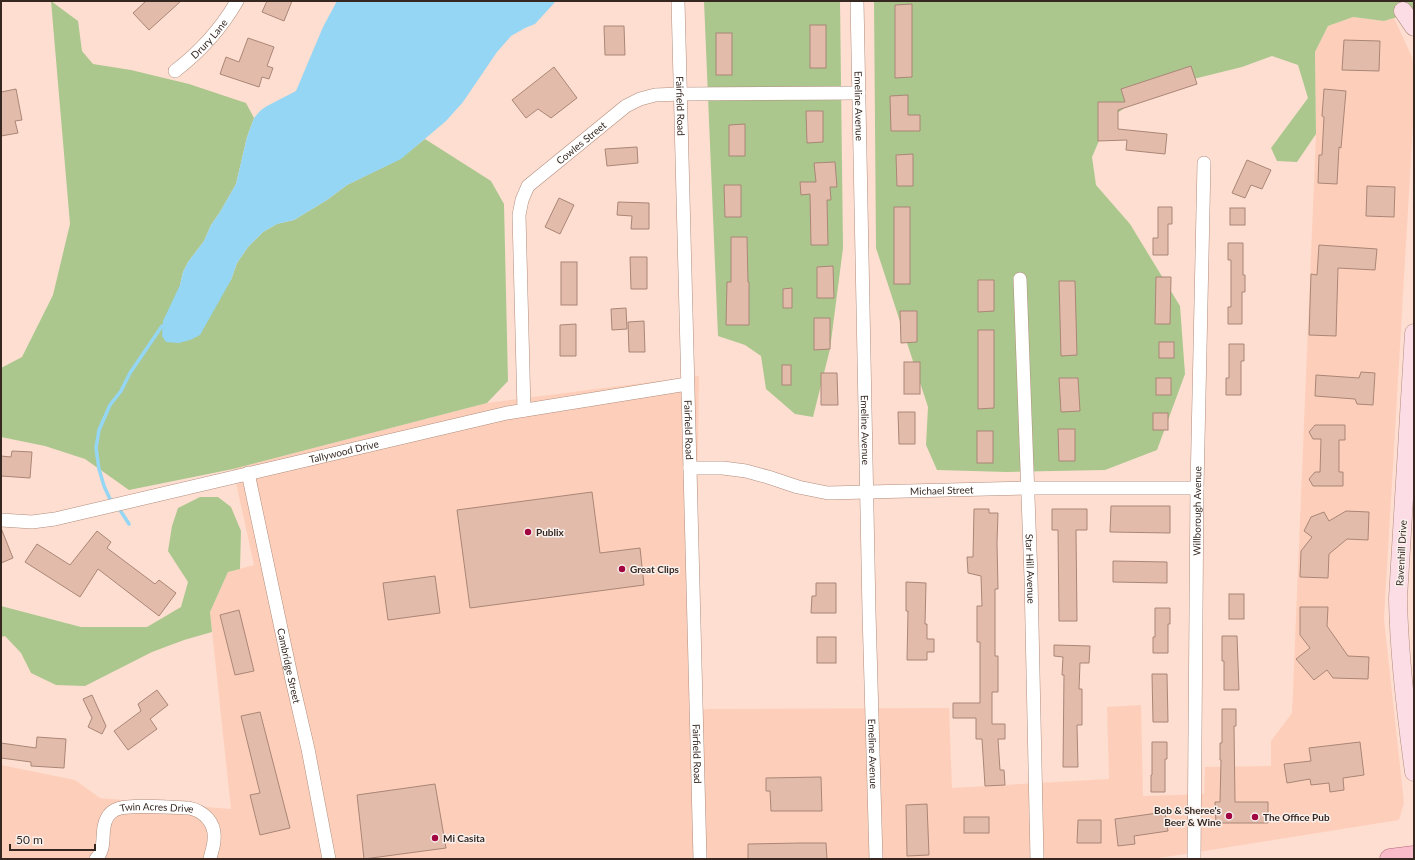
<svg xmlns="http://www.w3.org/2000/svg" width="1415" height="860" font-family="Lato,sans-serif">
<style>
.built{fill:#fdcfba}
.green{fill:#abc78e}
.water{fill:#94d6f3}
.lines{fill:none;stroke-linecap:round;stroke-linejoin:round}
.stream{stroke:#94d6f3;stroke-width:3.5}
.building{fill:#e2bbab;stroke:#aa8676}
.street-casing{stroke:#b18d7d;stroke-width:14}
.secondary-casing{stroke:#b18d7d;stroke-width:19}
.primary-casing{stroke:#b36a79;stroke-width:21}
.street{stroke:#fff;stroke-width:13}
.secondary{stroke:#fddde5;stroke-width:18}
.primary{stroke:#fabbcb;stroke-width:20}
.poi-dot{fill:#a20641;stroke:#f9f1ee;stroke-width:1.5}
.labels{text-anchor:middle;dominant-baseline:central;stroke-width:3;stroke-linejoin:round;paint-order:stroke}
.street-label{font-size:10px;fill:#362821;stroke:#f9f1ee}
.poi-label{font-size:10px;font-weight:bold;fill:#362821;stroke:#f9f1ee;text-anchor:start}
</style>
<rect width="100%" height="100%" fill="#feded1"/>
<polygon class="built" points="1353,17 1384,21 1394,18 1412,57 1414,69 1414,107 1384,619 1404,803 1399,820 1153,859 1,859 1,765 75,780 100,798 231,809 210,612 228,572 254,565 233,469 487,403 699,376 694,711 708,709 949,708 952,788 1109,779 1107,707 1141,705 1143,796 1204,794 1205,767 1271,766 1271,741 1292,713 1316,134 1315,52 1328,26"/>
<g class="green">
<polygon points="51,1 78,21 82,51 93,64 131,70 189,84 246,103 254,118 247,137 236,184 220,212 211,225 204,241 188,262 183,272 180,285 231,280 237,263 248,247 263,232 277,224 294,220 327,200 347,185 400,159 425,139 491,181 504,204 508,381 487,403 233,469 129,490 85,459 45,446 1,437 1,368 22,357 53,295 70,224"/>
<polygon points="704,1 840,1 843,248 830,349 813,417 795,414 766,389 761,356 745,345 718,336"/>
<polygon points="874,1 1414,1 1414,12 1384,21 1353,17 1328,26 1315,52 1316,134 1297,162 1277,161 1271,148 1308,98 1298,65 1272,56 1242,67 1149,90 1108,120 1092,157 1096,185 1130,224 1180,306 1185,374 1157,450 1105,470 1007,472 937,470 926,445 928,407 876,248"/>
<polygon points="200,497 218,497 231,507 241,531 240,569 228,572 210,612 212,632 184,640 152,652 85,686 56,685 31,673 21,653 5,636 1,637 1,606 81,627 147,627 181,607 188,582 168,551 172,526 178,508"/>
</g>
<polygon class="water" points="337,1 556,1 535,24 525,28 511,36 497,52 463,102 446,121 401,159 347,185 327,200 294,220 277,224 263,232 248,247 237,263 231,280 200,335 190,340 179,343 166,342 162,336 163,321 180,285 183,272 188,262 204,241 211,225 220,212 236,184 247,137 254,118 261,110 267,106 296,91 323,27"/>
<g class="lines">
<g class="stream">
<polyline points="113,502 110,499 104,486 99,469 96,448 99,430 110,405 121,391 130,373 162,326 166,329"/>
<polyline points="118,507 129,524"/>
</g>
</g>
<g class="building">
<polygon points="146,1 181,1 149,30 133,13"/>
<polygon points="267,1 292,1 284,21 262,12"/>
<polygon points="912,4 912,77 895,78 895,5"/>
<rect x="810" y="25" width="16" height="43"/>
<polygon points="604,26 624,26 625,55 605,55"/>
<rect x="716" y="33" width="16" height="42"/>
<polygon points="248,38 274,47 267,66 273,68 269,79 262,77 259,87 220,74 226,57 239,62"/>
<polygon points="1344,40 1380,41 1379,71 1342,70"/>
<polygon points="1191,66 1197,84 1118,110 1118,129 1167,134 1165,154 1126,150 1127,140 1098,141 1098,102 1125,102 1121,89"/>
<polygon points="554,67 577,98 551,118 538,109 526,118 512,100"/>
<polygon points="16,89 22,120 15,121 18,133 1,136 1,92"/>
<polygon points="1324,89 1346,91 1341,148 1339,147 1337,184 1318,183 1319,155 1322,155 1324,117 1322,116"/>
<polygon points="908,95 908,115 920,115 920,131 891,131 890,96"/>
<polygon points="806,111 823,111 823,142 807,143"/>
<polygon points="745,124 745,156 729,156 729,125"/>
<polygon points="637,147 638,163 607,166 605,149"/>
<polygon points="913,154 913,186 897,186 896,155"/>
<polygon points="1247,160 1271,170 1262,189 1251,185 1245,198 1232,193"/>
<polygon points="835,162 837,187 830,187 831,200 827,200 828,245 811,245 810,194 801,195 800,182 816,182 814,163"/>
<polygon points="724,185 741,185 741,217 725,217"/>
<polygon points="1367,186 1395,187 1394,217 1366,216"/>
<polygon points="559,198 574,205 560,234 545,227"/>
<polygon points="618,202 649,203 649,229 631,229 632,216 617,215"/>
<rect x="894" y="207" width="16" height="77"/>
<polygon points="1158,207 1172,207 1172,224 1168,224 1168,255 1153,255 1153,238 1158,238"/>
<rect x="1230" y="208" width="15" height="17"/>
<polygon points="731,237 747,237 748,282 749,282 749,325 726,325 727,282 731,282"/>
<polygon points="1228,243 1243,243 1243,275 1245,275 1245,292 1242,292 1242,324 1228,324 1228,307 1231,307 1231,260 1228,260"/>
<polygon points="1319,245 1377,249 1375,270 1338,268 1336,336 1309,335 1311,274 1317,275"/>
<polygon points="630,257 647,257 647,289 631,289"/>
<rect x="561" y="262" width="16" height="43"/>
<polygon points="833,266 834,298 817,298 817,267"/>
<polygon points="1156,277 1171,277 1170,324 1155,324"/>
<polygon points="978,280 994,280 994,311 978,312"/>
<polygon points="1059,281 1075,281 1077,355 1061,356"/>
<polygon points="792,288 792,308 783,308 783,289"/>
<polygon points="626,308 627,329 612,330 611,309"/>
<polygon points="900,311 917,311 917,342 901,343"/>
<polygon points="814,318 830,318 830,349 814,350"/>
<polygon points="644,321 645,352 629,352 628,322"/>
<polygon points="576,324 576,356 560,356 560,325"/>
<polygon points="978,330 994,330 994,408 978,409"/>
<rect x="1159" y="342" width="15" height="16"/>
<polygon points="1229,344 1244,344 1244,361 1241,361 1241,395 1226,395 1226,378 1229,378"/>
<rect x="904" y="362" width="16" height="32"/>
<rect x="782" y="365" width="9" height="20"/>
<polygon points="1361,372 1375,373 1373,405 1357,404 1355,399 1315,396 1316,375 1359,378"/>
<polygon points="821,373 837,373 838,405 821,405"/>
<polygon points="1059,378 1078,378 1080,411 1061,412"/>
<rect x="1156" y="378" width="15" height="17"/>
<polygon points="898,412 915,412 915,444 899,444"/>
<rect x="1153" y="413" width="15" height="17"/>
<polygon points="1315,425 1345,425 1345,440 1339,440 1339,472 1343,472 1343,486 1313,486 1309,479 1315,472 1320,472 1321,439 1313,439 1309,432"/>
<polygon points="1058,429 1075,429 1075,461 1059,461"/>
<rect x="977" y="431" width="16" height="32"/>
<polygon points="12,451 32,452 30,478 1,476 1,456 11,457"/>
<polygon points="592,492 600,553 640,548 644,585 470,608 457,510"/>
<polygon points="1111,506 1170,506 1170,533 1110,532"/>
<polygon points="974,509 989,509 989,513 998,513 997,543 998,589 995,589 995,656 998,656 998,692 992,692 992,724 1005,724 1005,739 998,739 1000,770 1004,770 1005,785 985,786 982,739 976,739 976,718 953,718 953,703 980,703 980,642 977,642 977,606 982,606 981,576 968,573 967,557 973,557"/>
<polygon points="1052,509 1087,509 1087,530 1076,530 1077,621 1059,621 1058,530 1052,530"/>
<polygon points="1346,511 1369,512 1368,540 1347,539 1329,554 1328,578 1300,577 1301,551 1312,537 1304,531 1311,517 1324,512 1329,521"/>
<polygon points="1,528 13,558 1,563"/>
<polygon points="97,531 111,542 107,548 155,584 159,580 176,593 159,616 98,569 80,597 25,562 37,544 70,565"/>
<polygon points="1113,561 1167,562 1167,583 1113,582"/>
<polygon points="435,576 440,613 388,620 383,583"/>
<polygon points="906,582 926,583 925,624 927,624 927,639 934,639 934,652 927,652 927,660 907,660 908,611 906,611"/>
<polygon points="816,583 836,583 836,613 811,613 812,596 816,596"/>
<rect x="1229" y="594" width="15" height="25"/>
<polygon points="1300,607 1328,607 1327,626 1348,656 1369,657 1368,679 1333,678 1327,670 1314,680 1296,659 1310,648 1300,635"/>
<polygon points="1155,608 1170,608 1170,624 1168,624 1168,653 1153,653 1153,637 1155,637"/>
<polygon points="239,610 254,671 235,675 220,615"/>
<polygon points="1222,636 1237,636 1239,690 1224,690 1224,661 1222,661"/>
<rect x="817" y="637" width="19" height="26"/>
<polygon points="1054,645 1090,646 1089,663 1080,663 1079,689 1082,689 1082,725 1077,725 1078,767 1063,767 1064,675 1062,675 1063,657 1054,656"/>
<polygon points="1152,674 1167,674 1168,722 1153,722"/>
<polygon points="157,690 168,705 150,719 157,729 128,750 114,731 141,711 138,704"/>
<polygon points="92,695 106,726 102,734 88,727 92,718 83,699"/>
<polygon points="1222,709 1236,709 1236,726 1234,726 1235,802 1268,802 1268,823 1216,823 1215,802 1220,802 1221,760 1220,760 1220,743 1222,743"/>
<polygon points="260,712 290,828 260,835 250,795 260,793 241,716"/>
<polygon points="37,737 66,739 64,768 31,766 31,762 1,758 1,743 36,748"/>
<polygon points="1152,742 1167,742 1167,759 1165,759 1165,792 1151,792 1151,775 1152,775"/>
<polygon points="1360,742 1364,775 1343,778 1344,790 1330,792 1329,783 1311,785 1310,779 1287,783 1284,764 1311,761 1309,748"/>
<polygon points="821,777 822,811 771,811 770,791 766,791 766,778"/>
<polygon points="435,784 446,848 364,859 357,795"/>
<polygon points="927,804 929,855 907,856 906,805"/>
<polygon points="1165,812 1168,831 1134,836 1135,844 1118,846 1115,819"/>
<rect x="964" y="817" width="25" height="16"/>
<polygon points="1078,820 1101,820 1101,843 1077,843"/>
<polygon points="801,843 826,843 827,859 748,859 748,844"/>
</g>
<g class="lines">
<defs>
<g id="street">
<path id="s1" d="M678,1l22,858"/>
<path id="s2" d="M857,1l12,611 7,247"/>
<path id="s3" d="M175,71c26,-20 46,-42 62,-70"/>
<path id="s4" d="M1020,279l11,299 6,281"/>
<path id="s5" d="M524,410l-5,-195 3,-15 6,-14 98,-80 14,-7 15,-4 25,-1 179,-1"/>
<path id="s6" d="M690,468h33l23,3 22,6 30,10 30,6 200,-5h169"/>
<path id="s7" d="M248,473l44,207 16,69 21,110"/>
<path id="s8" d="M1,520l31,2 23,-3 452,-106 180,-29"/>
<path id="s9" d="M96,859c9,-9 6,-21 8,-32 1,-7 5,-14 11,-17 12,-7 58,-2 74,-2 15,3 27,15 25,32 0,6 -3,13 -4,19"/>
<path id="s10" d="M1194,859l3,-371 7,-325"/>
</g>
<g id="secondary">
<polyline points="1403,11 1414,27"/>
<path d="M1414,333l-16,265c1,59 8,116 16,174"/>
</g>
<polyline id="primary" points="1390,859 1414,856"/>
</defs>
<use href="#street" class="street-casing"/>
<use href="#secondary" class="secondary-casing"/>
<use href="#primary" class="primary-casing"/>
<use href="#street" class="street"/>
<use href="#secondary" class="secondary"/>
<use href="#primary" class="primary"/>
</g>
<g class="poi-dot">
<circle cx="528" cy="532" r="4"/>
<circle cx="622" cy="569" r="4"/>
<circle cx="1229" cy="816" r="4"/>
<circle cx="1255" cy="817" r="4"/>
<circle cx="435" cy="838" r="4"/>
</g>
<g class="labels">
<g class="street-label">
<text stroke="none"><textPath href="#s3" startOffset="47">Drury Lane</textPath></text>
<text stroke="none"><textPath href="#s1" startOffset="105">Fairfield Road</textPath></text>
<text stroke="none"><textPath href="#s2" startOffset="105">Emeline Avenue</textPath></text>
<text stroke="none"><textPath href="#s5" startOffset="294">Cowles Street</textPath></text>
<text stroke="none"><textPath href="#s1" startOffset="429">Fairfield Road</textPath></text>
<text stroke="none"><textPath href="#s2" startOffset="429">Emeline Avenue</textPath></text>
<text stroke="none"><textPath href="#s8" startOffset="351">Tallywood Drive</textPath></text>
<text stroke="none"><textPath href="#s6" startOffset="255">Michael Street</textPath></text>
<text stroke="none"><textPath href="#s10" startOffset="348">Willborough Avenue</textPath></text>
<text transform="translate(1401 553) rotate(-87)">Ravenhill Drive</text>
<text stroke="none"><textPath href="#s4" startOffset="290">Star Hill Avenue</textPath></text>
<text stroke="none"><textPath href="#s7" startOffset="197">Cambridge Street</textPath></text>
<text stroke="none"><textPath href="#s1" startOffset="753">Fairfield Road</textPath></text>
<text stroke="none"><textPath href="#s2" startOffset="753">Emeline Avenue</textPath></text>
<text stroke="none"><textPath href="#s9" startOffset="97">Twin Acres Drive</textPath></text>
</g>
<g class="poi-label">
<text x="536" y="532">Publix</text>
<text x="630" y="569">Great Clips</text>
<text x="1221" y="810" text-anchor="end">Bob &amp; Sheree's<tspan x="1221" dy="12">Beer &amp; Wine</tspan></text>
<text x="1263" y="817">The Office Pub</text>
<text x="443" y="838">Mi Casita</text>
</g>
</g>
<rect width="1415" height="860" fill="none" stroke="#362821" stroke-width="4"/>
<path d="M10 844v6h85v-6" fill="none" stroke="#362821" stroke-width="2"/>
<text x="16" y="844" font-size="12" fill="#362821" stroke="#f9f1ee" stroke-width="3" paint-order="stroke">50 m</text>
</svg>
